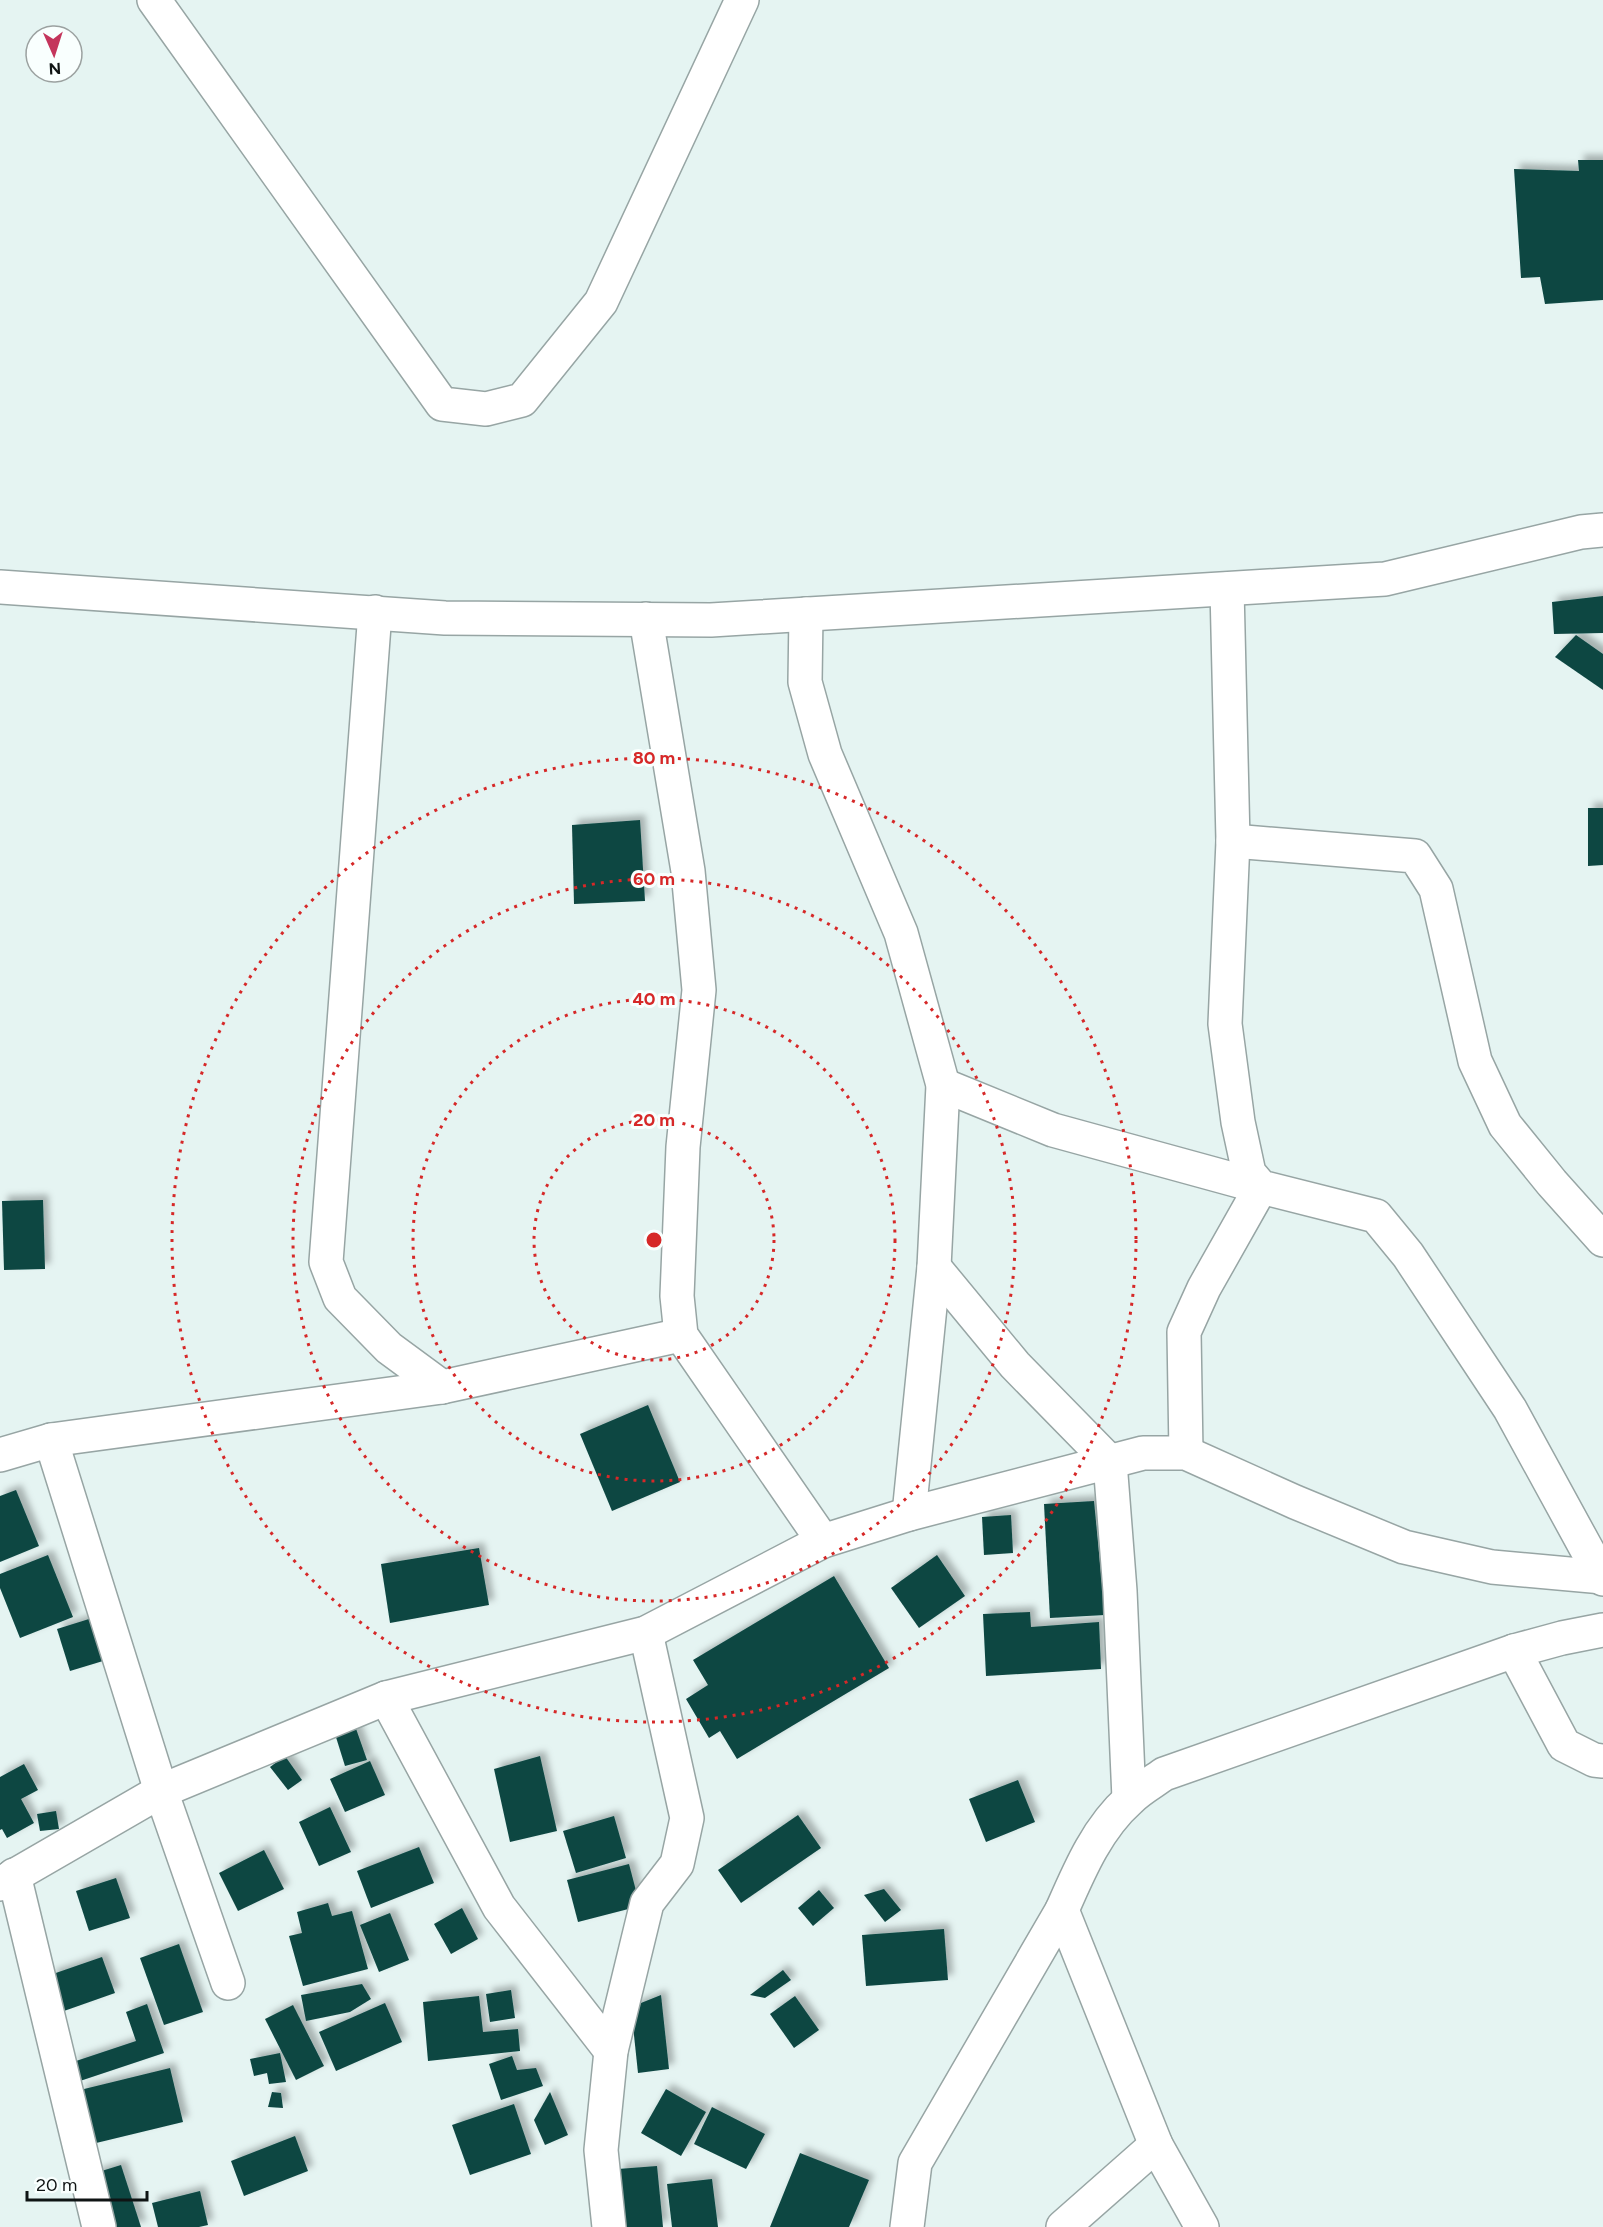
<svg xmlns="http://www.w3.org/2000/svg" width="1603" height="2227" font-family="Figtree,sans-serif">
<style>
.building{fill:#0b4642;filter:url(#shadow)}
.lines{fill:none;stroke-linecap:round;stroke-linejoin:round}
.minor-casing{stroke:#97a5a4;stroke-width:36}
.minor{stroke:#fff;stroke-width:33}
.ring{fill:none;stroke:#d62828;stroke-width:3;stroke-dasharray:3 6}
.centre{fill:#d62828;stroke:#f9fffe;stroke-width:3}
.ring-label{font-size:18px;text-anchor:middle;font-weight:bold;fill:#d62828;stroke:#f9fffe;stroke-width:6;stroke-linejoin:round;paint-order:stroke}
</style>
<defs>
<filter id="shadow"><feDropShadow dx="5.5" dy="-5.5" stdDeviation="3" flood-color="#0004"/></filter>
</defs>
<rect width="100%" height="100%" fill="#e5f4f2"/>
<g class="building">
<polygon points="1578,160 1603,160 1603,300 1545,304 1540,277 1521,278 1514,169 1579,171"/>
<polygon points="1603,596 1603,633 1554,634 1552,602"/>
<polygon points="1576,635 1603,654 1603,690 1555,657"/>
<polygon points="1588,808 1603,808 1603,865 1588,866"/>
<polygon points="640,820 645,901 574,904 572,825"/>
<polygon points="43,1200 45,1269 4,1270 2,1201"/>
<polygon points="648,1405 680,1482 612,1511 580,1434"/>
<polygon points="16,1490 39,1546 0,1562 0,1496"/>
<polygon points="1094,1501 1105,1615 1050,1618 1044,1504"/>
<polygon points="1011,1515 1013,1553 984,1555 982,1517"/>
<polygon points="479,1548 489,1605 390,1623 381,1564"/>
<polygon points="48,1555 73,1617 20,1638 0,1588 0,1574"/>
<polygon points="937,1555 965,1596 919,1628 891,1588"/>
<polygon points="834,1576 889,1668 737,1759 720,1731 709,1738 686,1699 708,1685 693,1660"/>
<polygon points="1030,1612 1031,1627 1099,1622 1101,1669 986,1676 983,1614"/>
<polygon points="89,1619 103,1661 70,1671 57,1629"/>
<polygon points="354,1723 367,1760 345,1766 335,1734"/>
<polygon points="285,1756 302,1780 288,1790 270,1767"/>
<polygon points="540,1756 557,1831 510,1842 494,1769"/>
<polygon points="370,1761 385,1795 345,1812 330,1779"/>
<polygon points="24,1764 38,1790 21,1799 34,1823 7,1838 2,1829 0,1830 0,1777"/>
<polygon points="1018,1780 1035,1822 986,1842 969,1799"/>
<polygon points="330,1807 351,1852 319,1866 299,1822"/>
<polygon points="56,1811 59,1829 40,1831 37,1814"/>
<polygon points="798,1815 821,1848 741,1903 718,1870"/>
<polygon points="614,1816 626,1858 576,1873 563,1831"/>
<polygon points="419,1847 434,1883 371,1908 357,1871"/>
<polygon points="264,1850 284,1889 238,1911 219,1873"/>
<polygon points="629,1864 640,1906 578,1922 567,1880"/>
<polygon points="116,1878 130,1918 89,1931 76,1891"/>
<polygon points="884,1889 901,1910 885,1922 864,1895"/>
<polygon points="819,1890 834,1908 813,1926 798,1908"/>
<polygon points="328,1903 332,1916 352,1911 368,1969 303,1986 289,1936 302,1933 297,1912"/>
<polygon points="462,1908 478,1939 451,1954 434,1924"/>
<polygon points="390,1913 409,1960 379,1972 360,1925"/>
<polygon points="944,1929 948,1980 866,1986 862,1935"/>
<polygon points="179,1944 203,2012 164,2025 140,1958"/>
<polygon points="102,1957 115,1993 64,2011 50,1975"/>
<polygon points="783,1970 791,1980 765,1998 750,1995"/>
<polygon points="362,1984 371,1999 350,2012 306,2021 301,1995"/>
<polygon points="511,1990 515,2018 490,2022 486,1994"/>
<polygon points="661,1995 669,2069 638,2073 631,2007"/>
<polygon points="479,1996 483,2032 518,2029 520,2051 428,2061 423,2002"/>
<polygon points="795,1996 819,2030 794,2048 770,2014"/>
<polygon points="385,2003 402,2042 336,2071 319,2032"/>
<polygon points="147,2004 164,2053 80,2081 73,2062 136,2041 126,2012"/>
<polygon points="293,2005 324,2066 296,2080 265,2019"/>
<polygon points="280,2053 286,2082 269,2084 267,2073 254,2076 250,2059"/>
<polygon points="512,2056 517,2070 536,2068 543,2086 501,2100 489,2064"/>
<polygon points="170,2068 183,2122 92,2144 80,2090"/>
<polygon points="666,2089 706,2112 681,2156 641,2133"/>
<polygon points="272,2092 281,2093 283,2108 268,2107"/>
<polygon points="550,2092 568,2135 545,2145 534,2120"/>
<polygon points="514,2104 531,2154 470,2175 452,2125"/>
<polygon points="712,2107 765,2134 746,2169 694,2144"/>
<polygon points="295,2136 308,2171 244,2196 231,2161"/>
<polygon points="800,2153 869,2180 849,2227 770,2227"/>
<polygon points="121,2165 141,2227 112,2227 95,2173"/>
<polygon points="657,2166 663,2227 624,2227 618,2169"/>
<polygon points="712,2179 718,2227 672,2227 667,2184"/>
<polygon points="200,2191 208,2225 199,2227 158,2227 152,2203"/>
</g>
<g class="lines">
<defs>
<g id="minor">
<polyline points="154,0 442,404 486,409 522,400 601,302 742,0"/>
<polyline points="0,587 445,618 711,620 1385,579 1581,532 1603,530"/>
<polyline points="1227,589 1233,841 1225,1024 1238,1122 1249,1173 1261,1187 1376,1216 1408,1255 1510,1409 1603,1579"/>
<polyline points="375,612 326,1262 340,1298 389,1348 442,1387"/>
<polyline points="806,614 805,682 825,754 901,933 943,1085 934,1267 909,1514"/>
<polyline points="646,619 688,871 699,990 683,1147 677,1296 681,1335 823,1541"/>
<polyline points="1233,841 1415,856 1436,889 1475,1061 1505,1125 1552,1183 1603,1240"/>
<polyline points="943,1085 1053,1130 1261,1187 1204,1288 1184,1332 1186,1453"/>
<polyline points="934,1267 1015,1365 1110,1462 1120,1591 1129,1799"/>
<polyline points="51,1440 161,1791 228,1983"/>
<polyline points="0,1455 51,1440 442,1387 681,1335"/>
<polyline points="1514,1651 1564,1745 1594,1760 1603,1761"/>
<polyline points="386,1698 499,1907 611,2051"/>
<polyline points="14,1875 99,2227"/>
<polyline points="0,1884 161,1791 386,1698 646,1633 823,1541 909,1514 1143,1453 1186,1453 1295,1502 1404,1547 1492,1567 1603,1577"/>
<polyline points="609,2227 601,2150 611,2051 647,1903 677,1864 687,1818 646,1633"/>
<polyline points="907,2227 915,2163 1062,1910"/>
<polyline points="1063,2227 1156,2145"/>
<path d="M1202,2227l-46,-82 -94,-235c17,-39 35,-82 68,-111 10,-10 23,-17 34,-25l350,-123 48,-13 41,-8"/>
</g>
</defs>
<use href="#minor" class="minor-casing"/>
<use href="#minor" class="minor"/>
</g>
<g class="ring">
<circle cx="654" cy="1240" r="120"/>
<circle cx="654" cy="1240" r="241"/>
<circle cx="654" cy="1240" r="361"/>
<circle cx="654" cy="1240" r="482"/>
</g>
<circle cx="654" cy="1240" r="9" class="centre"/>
<g class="ring-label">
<text x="654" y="764">80 m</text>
<text x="654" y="885">60 m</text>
<text x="654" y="1005">40 m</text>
<text x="654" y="1126">20 m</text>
</g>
<g transform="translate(54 54) rotate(177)"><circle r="28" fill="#f9fffe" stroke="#9ba1a0" stroke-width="1.5"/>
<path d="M0-4.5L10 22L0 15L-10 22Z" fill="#c4355c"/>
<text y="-9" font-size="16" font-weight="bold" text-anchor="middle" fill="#0f1414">N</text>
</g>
<path d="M27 2191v9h120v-9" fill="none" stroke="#0f1414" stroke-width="3"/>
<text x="36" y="2191" font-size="18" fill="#0f1414" stroke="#f9fffe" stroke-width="4.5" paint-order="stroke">20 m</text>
</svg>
